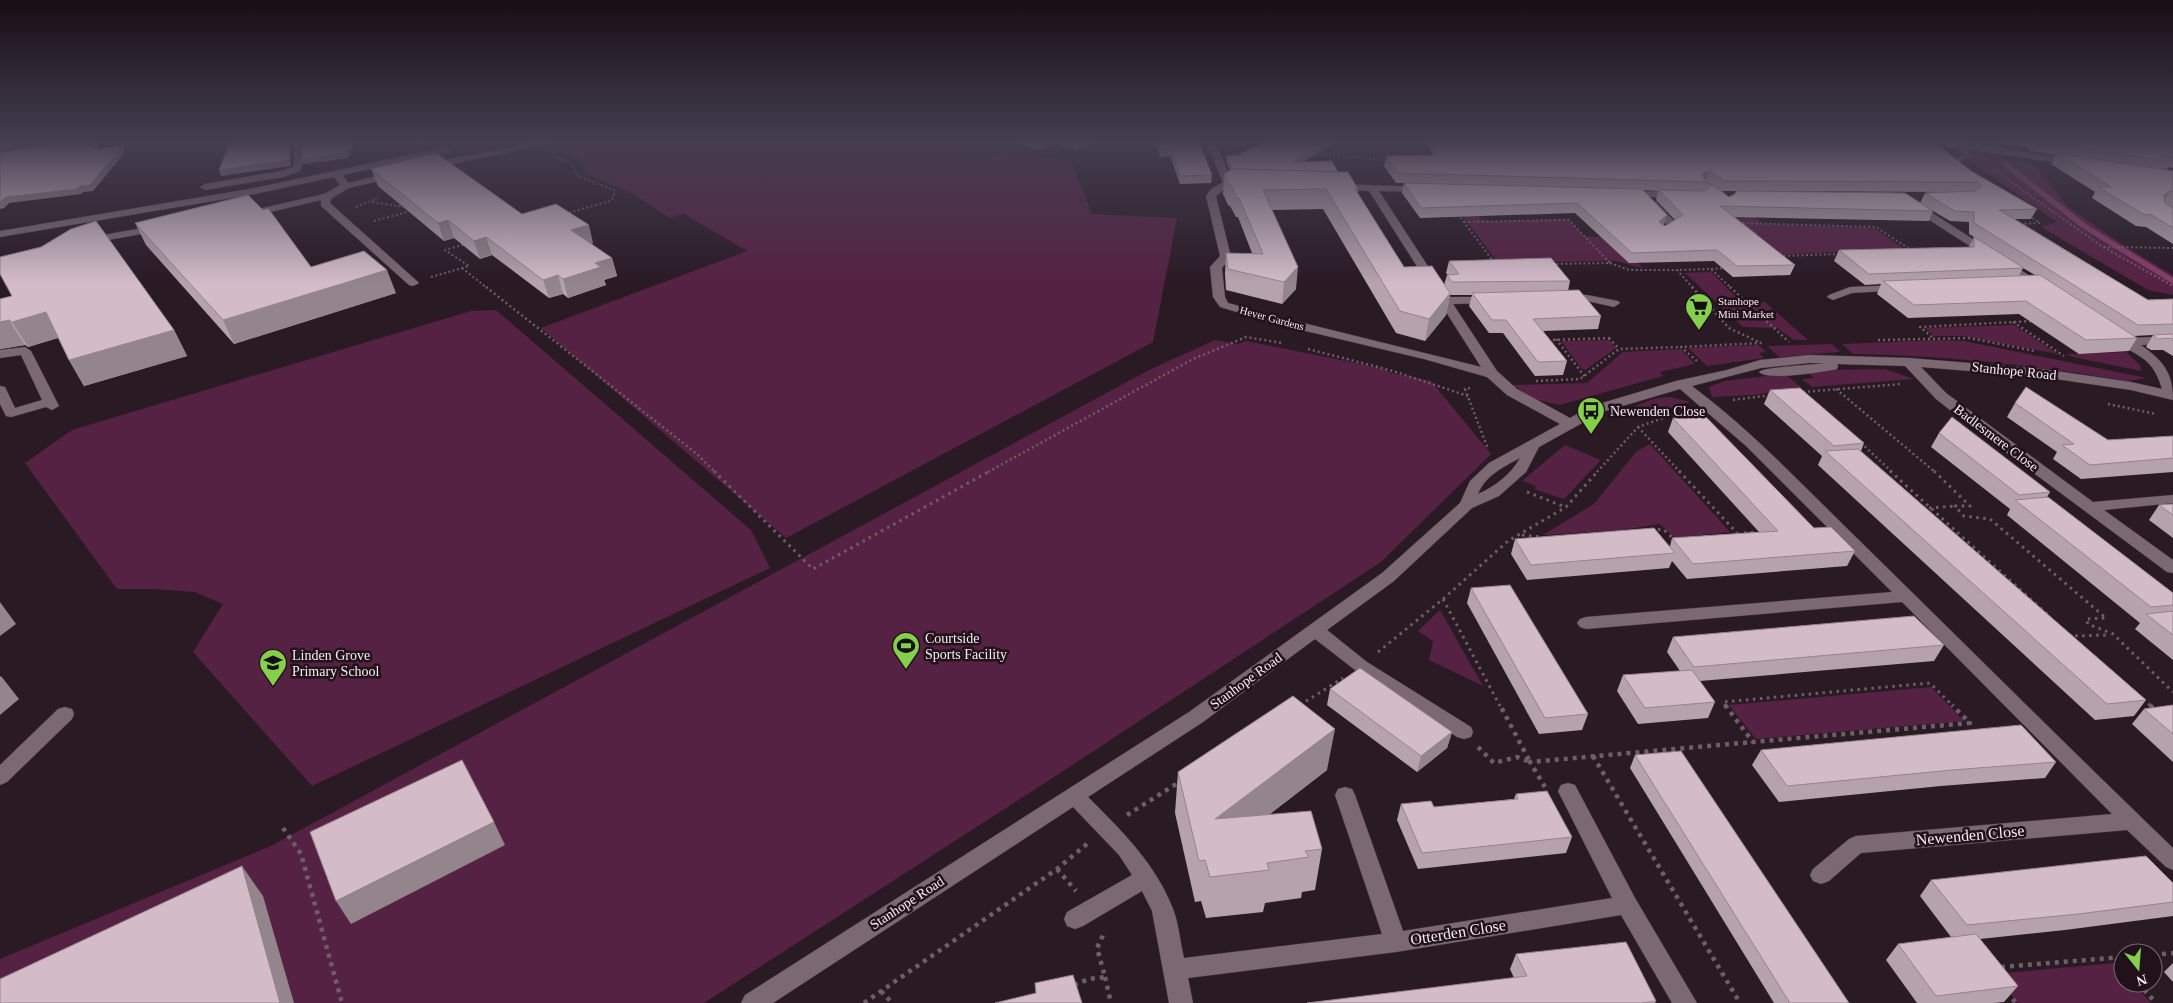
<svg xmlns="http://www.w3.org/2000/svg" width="2173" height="1003" font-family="'Times New Roman',serif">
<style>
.green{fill:#562243}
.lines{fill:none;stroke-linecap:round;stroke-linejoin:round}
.stream{stroke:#873d6b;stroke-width:5.5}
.minor-casing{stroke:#44383f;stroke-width:1}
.path-far3{stroke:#6d5e67;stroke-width:2;stroke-dasharray:2 2.5;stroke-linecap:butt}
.path-far2{stroke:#6d5e67;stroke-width:2.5;stroke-dasharray:2 3;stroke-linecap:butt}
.path-far1{stroke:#6d5e67;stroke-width:3;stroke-dasharray:2.5 4.5;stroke-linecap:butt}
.path{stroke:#6d5e67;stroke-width:4.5;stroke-dasharray:4 5;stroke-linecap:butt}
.minor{fill:#7c6873;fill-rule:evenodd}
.wall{fill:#b5a2ac;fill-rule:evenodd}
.shaded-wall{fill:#94848c}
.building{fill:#d3bcc8;stroke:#94848c}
.labels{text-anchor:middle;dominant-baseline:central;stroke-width:5;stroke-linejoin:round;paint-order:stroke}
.far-poi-label{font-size:11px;fill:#f7ebf1;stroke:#21111a;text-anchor:start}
.far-street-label{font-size:11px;fill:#f7ebf1;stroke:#21111a}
.street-label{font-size:14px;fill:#f7ebf1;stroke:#21111a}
.poi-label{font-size:14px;fill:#f7ebf1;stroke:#21111a;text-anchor:start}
.near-street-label{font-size:16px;fill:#f7ebf1;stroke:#21111a}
</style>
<rect width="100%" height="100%" fill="#2a1a24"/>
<g class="green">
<polygon points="595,142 871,142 1071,161 1092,214 1177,218 1153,342 786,538 541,328 747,251 684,214 670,218 635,195 585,173 581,160 562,151"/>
<polygon points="1954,150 2035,165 2067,206 2123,245 2173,275 2173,295 2148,290 2041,227 2057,222"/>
<polygon points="1446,194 1461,195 1483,221 1568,219 1584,236 1612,238 1643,268 1616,261 1498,263"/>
<polygon points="1727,209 1745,209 1763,224 1874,228 1905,249 1753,256"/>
<polygon points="1711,272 1741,302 1765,302 1808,340 1794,340 1777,328 1743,327 1685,273"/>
<polygon points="496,310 751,530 770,568 312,786 193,652 223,604 195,592 152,589 117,589 25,463 72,430 471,311"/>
<polygon points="2014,325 2058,354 1963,336 1934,336 1925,328"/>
<polygon points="1215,340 1238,344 1246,341 1385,369 1391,373 1431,381 1491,454 1381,562 1051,779 704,1003 0,1003 0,959 271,846 1149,370"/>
<polygon points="1609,340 1616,348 1585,370 1582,369 1561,341"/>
<path d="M1939,340l25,1 183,37 -19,3c-92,-15 -183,-26 -275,-27l-11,-10z"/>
<polygon points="1832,344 1840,352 1779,357 1767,346"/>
<polygon points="1758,345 1766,352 1759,353 1764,358 1707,366 1688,348"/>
<polygon points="1681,349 1695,364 1660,372 1663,376 1559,405 1533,399 1513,385 1587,383 1623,352"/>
<polygon points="2126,352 2140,365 2141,371 2073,357 2066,354"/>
<polygon points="1885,369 1914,379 1812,387 1802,379 1814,378 1807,372 1823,370"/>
<polygon points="1785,374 1802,388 1753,395 1712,397 1709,387 1725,381"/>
<polygon points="1670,397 1690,402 1657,413 1635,406 1656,398"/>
<polygon points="1650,444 1730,532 1675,538 1660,524 1622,530 1543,535 1594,504 1636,452"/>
<polygon points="1565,445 1601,460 1564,499 1534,489 1536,486 1522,481"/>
<polygon points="1440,610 1483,686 1429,660 1433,641 1418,631"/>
<polygon points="1931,687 1964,721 1756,739 1729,705"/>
<polygon points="2115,963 2123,972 2123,983 2133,983 2151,1003 2018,1003 1995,974"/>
</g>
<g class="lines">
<g class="stream">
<polyline points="1949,164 1968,155 1953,142"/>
<polyline points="2005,164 2084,226 2173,281"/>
</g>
<defs>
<g id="minor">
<polygon points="36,142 60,142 0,154 0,148"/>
<polygon points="293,142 302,142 304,160 300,171 283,177 205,190 200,187 205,184 281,171 293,167 294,160"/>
<polygon points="536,142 556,142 430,169 425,166 430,163"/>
<polygon points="1935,142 1960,142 2073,159 2078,162 2073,165 1939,145"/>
<path d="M1213,145l5,3 15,35 -17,13 15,61 -9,11 3,29 3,6 55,15 198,49 -112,-176 -32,-1 -5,-3 5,-3 88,3 2,2 -5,3 -43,-1 69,106h41l6,3 -6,3 -36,1 44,67 20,18 53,29 22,-12 84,-25 51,-11 33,-10 49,-5 100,3 133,11 89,13 31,7c-11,-39 -32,-31 -52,-55l6,-4 14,8 43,-2v8l-32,1c22,16 32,27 32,55l-42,-10 -89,-13 -121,-10 25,26 147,109 80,-7v8l-69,7 69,50v13l-6,-1 -198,-147 -33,-26 -31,-33 -68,-2 1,2 -1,3c-14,3 -70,12 -78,3 4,-5 55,-7 65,-9h-15l-48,5 -69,18c64,48 118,107 175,162 102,100 203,201 306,300v22l-7,-3 -39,-37 -266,23 -32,28 -8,3 -8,-3 -3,-6 3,-6 36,-30 7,-3 256,-22 -210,-212 -316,27 -6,-2 -3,-4 3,-4 6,-2 306,-25 -146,-146 -66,-57 -78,23 -63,35 -13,25 -27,24 -27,12 -78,73 -67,49 40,32 104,65 2,5 -2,5 -7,2 -7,-2 -102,-67 -40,-31 -112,83 -115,75c33,33 68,67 85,112 6,15 7,33 11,49l198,-24 -47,-139 3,-6 7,-2 7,2 3,6 48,136 209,-33 -54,-107 3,-6 7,-2 7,2 60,113 62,105h-25l-51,-88 -225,37 -208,26 5,25h-24l-17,-92 -10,-20 -59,35 -8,3 -8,-3 -3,-7 3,-7 65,-37 -13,-20 -46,-48 -300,196h-32l4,-8 444,-283 193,-139 78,-70 10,-22 19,-18 71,-39 -53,-29 -20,-18 -63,-18 -148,-35 -56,-17 -7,-10 -3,-30 10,-11 -14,-60 5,-7 12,-7 -15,-34zM1520,458c-8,15 -25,29 -42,36 7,-18 25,-27 42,-36z"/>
<polygon points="446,147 449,148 449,152 343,175 348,183 393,172 398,175 396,177 349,188 332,198 330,203 417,281 419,283 413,286 409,285 321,206 321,200 249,217 244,214 245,212 324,194 340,185 334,177 255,194 0,237 0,231 255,188"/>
<polygon points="1627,191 1677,192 1682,195 1677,198 1624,196 1624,192"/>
<polygon points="1652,201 1656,202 1678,225 1663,235 1658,232 1667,225 1647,204"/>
<polygon points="1913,202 1917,203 2047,287 2041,290 2037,289 1909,207 1909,203"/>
<polygon points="160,225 164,226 165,228 164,230 86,244 81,241 86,238"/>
<polygon points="1899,285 1903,286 1905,288 1903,290 1852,293 1833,300 1827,297 1829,295 1850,287"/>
<polygon points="1565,295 1587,295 1618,301 1620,303 1614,307 1587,301 1561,300 1559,298 1561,296"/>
<polygon points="25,347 31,351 59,406 52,410 46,407 11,417 6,416 0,404 0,386 5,387 15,408 42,400 21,355 0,358 0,350"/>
<polygon points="65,707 72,709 74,714 72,719 7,782 0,785 0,765 58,709"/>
</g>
</defs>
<use href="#minor" class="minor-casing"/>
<g class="path-far3">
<polyline points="1233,146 1262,147"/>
<polyline points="569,148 590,142"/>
<polyline points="1315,154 1388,160"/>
<polyline points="557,157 571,164 576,174 580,177 614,190 614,197 610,201 565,214"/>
<polyline points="1993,169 2103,247 2173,286"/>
<polyline points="372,202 405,207"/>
<polyline points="356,207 378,198"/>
<polyline points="1458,214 1493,261"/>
<polyline points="1731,214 1742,223"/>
<polyline points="374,221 411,211"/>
<polyline points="1464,222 1569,220 1610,263 1552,264"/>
<polyline points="2020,224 2040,223 2029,216"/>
<polyline points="1756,234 1742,223 1876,227 1911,250"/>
<polyline points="2104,247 2173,248"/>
<polyline points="1779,256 1840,254"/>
<polyline points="1610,263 1629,270 1677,270"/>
<polyline points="462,268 487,288"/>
<polyline points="1711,269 1727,268"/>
<polyline points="431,277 469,266 445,250 466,244"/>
<polyline points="1693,288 1677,270 1711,269 1731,288"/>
</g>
<g class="path-far2">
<polyline points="486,287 697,454 715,472"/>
<polyline points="1692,287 1729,328 1761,343"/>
<polyline points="1730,287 1789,342"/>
<polyline points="2145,300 2158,301"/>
<polyline points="2013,322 2064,356"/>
<polyline points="1932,337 1920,327 2033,321"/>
<polyline points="1609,338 1619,349"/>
<polyline points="1556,339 1585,377"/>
<polyline points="1548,340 1613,338"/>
<polyline points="1878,340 1969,338 2035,351"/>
<polyline points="1308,349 1393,371 1468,396"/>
<polyline points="1697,361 1681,347 1762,343"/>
<polyline points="1536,381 1580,379 1619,349 1681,347"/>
<polyline points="1470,388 1465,389 1488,449"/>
<polyline points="1836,389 1935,472"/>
<polyline points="1803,392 1901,384"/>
<polyline points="1733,400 1772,395"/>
<polyline points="2108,404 2156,414"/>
<polyline points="1638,427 1680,472"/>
<polyline points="1861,443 1892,472"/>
<polyline points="988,472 1193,359 1246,337 1282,343"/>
<polyline points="1597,472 1638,427 1683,411"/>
</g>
<g class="path-far1">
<polyline points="714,471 813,569 990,471"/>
<polyline points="1679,471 1738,534"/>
<polyline points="1890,471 2048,615"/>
<polyline points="1934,471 1970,506 1955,506 1964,516 1990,519 2106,618 2086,619 2088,624 2113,634 2173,692"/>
<polyline points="1527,492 1565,507"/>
<polyline points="1929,508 1955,506"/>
<polyline points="1651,530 1663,529 1675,540"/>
<polyline points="1744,533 1757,532"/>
<polyline points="1522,535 1541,537"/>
<polyline points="1443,599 1500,706"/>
<polyline points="2069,634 2071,636 2110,635"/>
<polyline points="1378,652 1443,599 1508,541 1566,507 1598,471"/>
<polyline points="2143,699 2151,706"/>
<polyline points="1300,705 1343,678"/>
<polyline points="1726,706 1723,702 1930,683 1953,706"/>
</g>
<g class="path">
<polyline points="1725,705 1753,742 1970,723 1952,705"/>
<polyline points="2150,705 2155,710"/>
<polyline points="1478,747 1494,763 1517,757 1530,762 1500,705"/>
<polyline points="1593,756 1740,1003"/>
<polyline points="1545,787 1530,762 1753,742"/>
<polyline points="1127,815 1181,781"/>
<polyline points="283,828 301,854 342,1003"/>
<polyline points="1057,869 1076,891"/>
<polyline points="2153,955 2173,953"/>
<polyline points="2116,958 2123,966"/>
<polyline points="2001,967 2123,957"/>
<polyline points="1105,977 1111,1003"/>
<polyline points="2138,983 2156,1003"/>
<polyline points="1074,985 1089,979 1105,977 1097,948 1105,931"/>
<polyline points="881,991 892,1003"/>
<polyline points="2007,992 2016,1003"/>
<polyline points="864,1003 1057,869 1087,844"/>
</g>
<use href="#minor" class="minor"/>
</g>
<g class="wall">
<polygon points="1013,142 1096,142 1078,150 1055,143 1040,150"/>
<polygon points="1156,142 1199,142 1212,175 1211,183 1180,184 1170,156 1160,157"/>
<path d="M1427,142h507l37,29 66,38 -6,10h-16l133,81 25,-1v57l-10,-6h-12l-5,-3 7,-12 -19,1 3,2 -8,13 -50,3 -60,-40 -111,4 -31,-24 4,-10 -16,1 -31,-24 5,-11 130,-3 5,-10 -5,-3v-12l-19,-1 -17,-10 -4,10 -195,-4 61,48 -5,10 -57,2 -19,-16 -85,2 -54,-50 -155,5 -18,-25 2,-10h-8l-12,-17 2,-10 47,-1zM1643,190l15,1 -2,9 19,20 -10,6 -1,-1zM1722,191h14l-1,3 -6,3zM1755,191l191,1 -21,1 -5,10zM2023,268l12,7 -16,1z"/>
<polygon points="2001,142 2173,142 2173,168 2168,167 2167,170 2173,171 2173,244 2146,227 2136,226 2092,198 2095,192 2051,164 2056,155 2031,151 2024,146 2004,145"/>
<polygon points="1226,156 1303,162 1338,172 1358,189 1358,193 1404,267 1444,285 1447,275 1448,275 1446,273 1449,261 1570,281 1568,291 1601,316 1598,329 1543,331 1567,361 1563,375 1535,376 1503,333 1489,333 1469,306 1472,295 1450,295 1446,315 1425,341 1396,333 1323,209 1272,210 1296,289 1282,304 1226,290 1225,274 1226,253 1252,253 1238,217 1236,217 1230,206 1228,205 1223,194 1224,174 1230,170 1226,161"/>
<polygon points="371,169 522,214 593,243 591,244 612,258 617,276 604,280 606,285 568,298 563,294 549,298 492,255 480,259 454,238 444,241 378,186"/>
<polygon points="135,223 311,267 396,293 234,344 146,245"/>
<polygon points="41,247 174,330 187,356 84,386 69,360 58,338 28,347 25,345 0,349 0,299 12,296"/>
<polygon points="1770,390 1864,443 1861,451 2146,700 2134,716 2095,720 1818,465 1822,456 1764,404"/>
<polygon points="2015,403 2108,440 2173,436 2173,472 2081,479 2053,459 2057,452 2007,417"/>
<polygon points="1673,418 1814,528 1855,551 1847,566 1687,579 1672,561 1669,568 1527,580 1511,554 1515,539 1670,546 1672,538 1759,532 1668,432"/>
<polygon points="1939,433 2050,492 2047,497 2173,593 2173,660 2135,629 2140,623 2007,515 2010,509 1931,447"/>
<polygon points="2173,504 2173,538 2149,520 2159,505"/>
<polygon points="1471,588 1588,714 1582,730 1539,734 1467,603"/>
<polygon points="1673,637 1944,645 1934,661 1700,681 1715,702 1708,718 1638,724 1617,691 1623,675 1680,671 1667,652"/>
<polygon points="1330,689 1452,732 1447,748 1417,772 1327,705"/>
<polygon points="2173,705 2173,762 2132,724 2144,709"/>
<polygon points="1761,750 2056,762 2045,778 1941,786 1779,802 1752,765"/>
<polygon points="1635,755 1849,1003 1774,1003 1630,768"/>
<polygon points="1327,770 1270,814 1322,849 1315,890 1302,892 1301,898 1265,903 1263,912 1206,918 1201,901 1195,902 1175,813 1178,772"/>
<polygon points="1516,794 1572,837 1566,853 1418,869 1397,820 1401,804 1434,807 1514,799"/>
<polygon points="1931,880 2173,883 2173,916 2065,930 1980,939 2018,986 2004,1002 1994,1003 1917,1003 1886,960 1898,944 1951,937 1920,896"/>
<polygon points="1516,954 1656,1001 1655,1003 1307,1003 1514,978 1510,969"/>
<polygon points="2173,963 2173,982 2164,972"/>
</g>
<g class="shaded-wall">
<polygon points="7,142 43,142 0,150 0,144"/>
<polygon points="95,142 100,142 96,155 93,149"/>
<polygon points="289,142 291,142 291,166 221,176 219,170"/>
<polygon points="351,142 355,142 348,158 304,164 302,159"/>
<polygon points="413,142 424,142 414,145"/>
<polygon points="1039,142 1055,142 1055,143 1040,150"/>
<polygon points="1078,142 1096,142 1078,150"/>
<polygon points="1329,142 1339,142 1292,168 1293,162"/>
<polygon points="123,146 125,152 93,191 83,192 81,194 9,203 4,208 0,209 0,202 6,197 80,186"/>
<polygon points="1709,171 1706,180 1702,182 1702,174"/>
<polygon points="2170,191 2163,202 2164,195"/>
<polygon points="1667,215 1664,225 1656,232 1659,222"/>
<polygon points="448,220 454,238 444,241 438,223"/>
<polygon points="589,225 593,243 576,248 571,230"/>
<polygon points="486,237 492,255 480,259 474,241"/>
<polygon points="612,258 617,276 604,280 606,285 568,298 563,279 595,263"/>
<polygon points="1298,267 1296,289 1282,304 1284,282"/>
<polygon points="387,270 396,293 234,344 223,320"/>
<polygon points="558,275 563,294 549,298 543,280"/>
<polygon points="1450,293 1446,315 1425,341 1429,319"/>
<polygon points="46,312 61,337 28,347 12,322"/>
<polygon points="9,320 25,345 0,349 0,322"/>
<polygon points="174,330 187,356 84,386 69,360"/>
<polygon points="0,602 16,624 0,636"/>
<polygon points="1,676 19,699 0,715 0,677"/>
<polygon points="1335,729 1327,770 1210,860 1215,819"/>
<polygon points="1452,732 1447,748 1417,772 1421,756"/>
<polygon points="494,822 505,845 351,924 336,901"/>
<polygon points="242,866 263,896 294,1003 280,1003"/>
</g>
<g class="building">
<polygon points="56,142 95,142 93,149 123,146 90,185 80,186 78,189 6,197 0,202 0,153"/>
<polygon points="230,142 289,142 289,160 219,170"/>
<polygon points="302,142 351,142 346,152 302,159"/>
<polygon points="1159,142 1199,142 1212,175 1180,176 1171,148 1161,149"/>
<polygon points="1265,142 1329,142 1293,162 1332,161 1338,172 1232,169 1226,156 1238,155"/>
<polygon points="1433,142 1934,142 1971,171 2037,209 1999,210 2148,300 2173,299 2173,324 2138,325 1974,223 1974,212 1955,211 1925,193 1975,191 1982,186 1978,182 1725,181 1709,171 1702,174 1704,179 1729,197 1735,194 1736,191 1905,193 1933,211 1720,206 1795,265 1737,266 1717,250 1632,253 1577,203 1421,208 1404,183 1642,189 1667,215 1659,222 1665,226 1683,215 1659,190 1704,191 1711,186 1707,182 1398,173 1386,156 1439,155"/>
<polygon points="2049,142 2173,142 2173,157 2161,156 2172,162"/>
<polygon points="436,153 522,214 556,204 589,225 571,230 612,258 595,263 601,267 563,279 558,275 543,280 486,237 474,241 448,220 438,223 371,169"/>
<polygon points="2057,153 2173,171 2173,191 2170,191 2164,195 2165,203 2173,208 2173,228 2152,215 2143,214 2098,187 2111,187"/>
<polygon points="1232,169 1348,172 1358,189 1355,189 1404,267 1432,266 1450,293 1429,319 1400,311 1326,189 1263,190 1298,267 1284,282 1228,269 1226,253 1263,254 1239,198 1237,198 1232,186 1229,186 1224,174"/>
<polygon points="248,195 263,210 268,208 311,267 364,251 387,270 223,320 135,223"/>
<polygon points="96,221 174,330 69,360 46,312 12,322 9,320 0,322 0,299 12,296 0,274 0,257 41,247 71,229"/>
<polygon points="1974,237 2024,268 1869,274 1839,250 1974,247"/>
<polygon points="1551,258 1570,281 1452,282 1447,275 1459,274 1449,261"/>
<polygon points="2040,275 2137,338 2086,340 2026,301 1914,305 1883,281"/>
<polygon points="1579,290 1601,316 1533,319 1567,361 1538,362 1506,320 1492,320 1472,293"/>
<polygon points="2173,334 2173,340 2170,338 2158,339 2153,335"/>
<polygon points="2026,387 2108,440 2173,436 2173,458 2090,465 2062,445 2074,444 2015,403"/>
<polygon points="1800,388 1864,443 1834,446 1770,390"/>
<polygon points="1705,416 1814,528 1831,527 1855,551 1693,564 1672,538 1778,531 1673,418"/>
<polygon points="1952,417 2050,492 2019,495 1939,433"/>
<polygon points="1858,449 2146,700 2107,704 1825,451"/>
<polygon points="2048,497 2173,593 2173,605 2151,607 2015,500"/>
<polygon points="2173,504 2173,515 2159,505"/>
<polygon points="1654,528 1675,553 1531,565 1515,539"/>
<polygon points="1510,585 1588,714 1545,718 1471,588"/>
<polygon points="2173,611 2173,635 2146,614"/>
<polygon points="1914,616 1944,645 1694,667 1673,637"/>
<polygon points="1360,668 1452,732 1421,756 1330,689"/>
<polygon points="1692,670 1715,702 1645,708 1623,675"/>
<polygon points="1293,696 1335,729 1215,819 1311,811 1322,849 1305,851 1309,857 1267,863 1269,870 1210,877 1205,860 1199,861 1178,772"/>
<polygon points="2173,705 2173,734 2144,709"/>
<polygon points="2021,725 2056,762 1952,770 1787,786 1761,750"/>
<polygon points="1681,751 1849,1003 1790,1003 1635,755"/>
<polygon points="462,760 494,822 336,901 310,832"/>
<polygon points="1547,791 1572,837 1422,853 1401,804 1431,801 1434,807 1518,799 1516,794"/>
<polygon points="2146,856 2173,883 2173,902 2078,914 1967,925 1931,880"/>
<polygon points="242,866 280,1003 0,1003 0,979"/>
<polygon points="1976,934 2018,986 1936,996 1898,944"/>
<polygon points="1626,942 1656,1001 1640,1003 1307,1003 1527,976 1516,954"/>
<polygon points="1073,975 1082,1003 995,1003 1036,993 1035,983"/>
</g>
<linearGradient id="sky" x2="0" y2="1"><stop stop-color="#170e14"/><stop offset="0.5" stop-color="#443e50"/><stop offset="1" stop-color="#443e50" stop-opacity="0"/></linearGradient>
<rect width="2173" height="283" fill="url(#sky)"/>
<defs>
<symbol id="supermarket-pin" viewBox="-11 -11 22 30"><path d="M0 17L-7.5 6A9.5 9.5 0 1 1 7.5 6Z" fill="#85cf4c" stroke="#21111a"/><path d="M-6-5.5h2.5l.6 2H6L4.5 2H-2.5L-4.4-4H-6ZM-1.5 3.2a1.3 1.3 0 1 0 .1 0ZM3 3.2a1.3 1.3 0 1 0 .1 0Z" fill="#111"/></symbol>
<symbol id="bus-pin" viewBox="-11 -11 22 30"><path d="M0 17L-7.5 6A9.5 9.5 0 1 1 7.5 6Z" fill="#85cf4c" stroke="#21111a"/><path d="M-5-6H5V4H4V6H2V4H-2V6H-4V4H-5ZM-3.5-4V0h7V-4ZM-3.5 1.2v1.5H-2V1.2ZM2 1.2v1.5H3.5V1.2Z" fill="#111"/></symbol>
<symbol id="stadium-pin" viewBox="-11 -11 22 30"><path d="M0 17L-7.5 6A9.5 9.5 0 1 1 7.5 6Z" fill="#85cf4c" stroke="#21111a"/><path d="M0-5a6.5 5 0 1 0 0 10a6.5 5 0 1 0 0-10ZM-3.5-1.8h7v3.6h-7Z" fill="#111"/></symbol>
<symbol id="school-pin" viewBox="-11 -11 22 30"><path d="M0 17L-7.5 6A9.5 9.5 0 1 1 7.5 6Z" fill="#85cf4c" stroke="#21111a"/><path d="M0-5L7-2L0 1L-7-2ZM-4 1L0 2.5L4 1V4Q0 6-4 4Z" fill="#111"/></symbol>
</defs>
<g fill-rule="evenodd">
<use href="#supermarket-pin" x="1683" y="291" width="32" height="43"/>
<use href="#bus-pin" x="1575" y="395" width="32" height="43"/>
<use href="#stadium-pin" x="890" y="630" width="32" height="43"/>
<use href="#school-pin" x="257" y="647" width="32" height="43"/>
</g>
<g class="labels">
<g class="far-poi-label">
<text x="1718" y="301">Stanhope<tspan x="1718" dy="13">Mini Market</tspan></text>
</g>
<g class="far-street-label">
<text transform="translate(1272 318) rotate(15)">Hever Gardens</text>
</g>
<g class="street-label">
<text transform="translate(2014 371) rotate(6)">Stanhope Road</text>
<text transform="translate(1996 438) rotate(37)">Badlesmere Close</text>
<text transform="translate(1246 681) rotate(-36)">Stanhope Road</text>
<text transform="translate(907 903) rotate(-33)">Stanhope Road</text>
</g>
<g class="poi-label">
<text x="1610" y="411">Newenden Close</text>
<text x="925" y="638">Courtside<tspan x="925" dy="16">Sports Facility</tspan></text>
<text x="292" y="655">Linden Grove<tspan x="292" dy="16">Primary School</tspan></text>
</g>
<g class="near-street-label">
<text transform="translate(1970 835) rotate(-5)">Newenden Close</text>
<text transform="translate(1458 932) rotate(-9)">Otterden Close</text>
</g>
</g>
<g transform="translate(2138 968) rotate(163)"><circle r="24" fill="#21111a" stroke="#776870"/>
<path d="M0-4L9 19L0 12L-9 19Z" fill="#85cf4c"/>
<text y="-8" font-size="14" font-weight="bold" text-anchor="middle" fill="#f7ebf1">N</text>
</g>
</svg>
